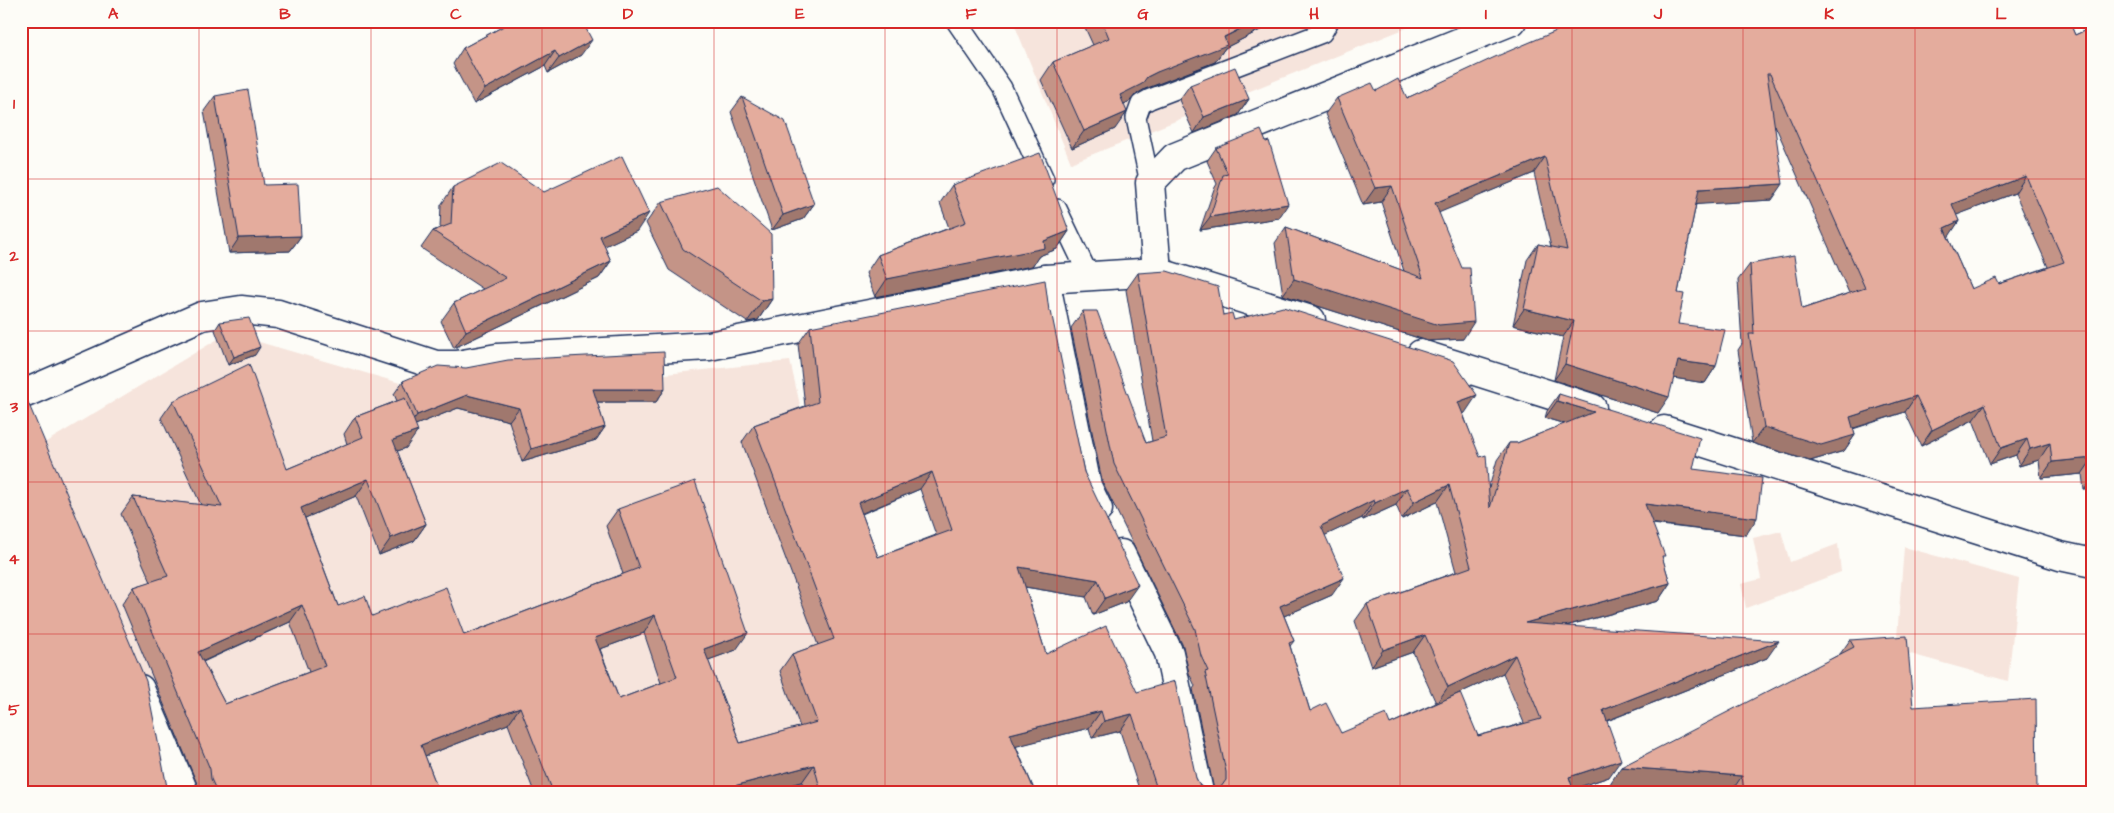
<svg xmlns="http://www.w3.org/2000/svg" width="2114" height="813" font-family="'Architects Daughter',sans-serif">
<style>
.built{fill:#f6e4dc}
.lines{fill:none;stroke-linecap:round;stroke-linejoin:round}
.service-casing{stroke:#1b2f5e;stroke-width:22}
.minor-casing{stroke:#1b2f5e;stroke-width:31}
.service{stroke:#fdfcf7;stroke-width:19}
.minor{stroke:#fdfcf7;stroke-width:28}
.wall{fill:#c49487;stroke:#1b2f5e;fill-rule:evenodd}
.shaded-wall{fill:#a0786e;stroke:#1b2f5e}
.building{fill:#e4ac9d;stroke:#1b2f5e;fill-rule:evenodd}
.grid{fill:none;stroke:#d62828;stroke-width:1;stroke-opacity:0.55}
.neatline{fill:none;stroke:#d62828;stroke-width:2}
.grid-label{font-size:16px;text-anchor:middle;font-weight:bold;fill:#d62828}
</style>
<rect width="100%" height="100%" fill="#fdfcf7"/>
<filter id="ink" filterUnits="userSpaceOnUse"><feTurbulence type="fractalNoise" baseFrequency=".02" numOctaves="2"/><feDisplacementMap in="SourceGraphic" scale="10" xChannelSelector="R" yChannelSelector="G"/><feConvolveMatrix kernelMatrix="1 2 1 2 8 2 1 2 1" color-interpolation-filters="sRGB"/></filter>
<g filter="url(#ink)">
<g class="built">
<polygon points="1013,21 1424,21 1071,163"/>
<polygon points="228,333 448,397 790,361 875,734 905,792 21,792 21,457"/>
<polygon points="1781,531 1790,562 1838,544 1841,572 1746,608 1741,584 1761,579 1753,538"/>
<polygon points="1904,547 2019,579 2008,681 1896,650"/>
</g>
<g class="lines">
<defs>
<g id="service">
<polyline points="956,21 1002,88 1044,179"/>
<polyline points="1150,183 1136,118 1141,104 1150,99 1322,33 1329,21"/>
<polyline points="1057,209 1089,276"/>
</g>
<g id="minor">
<polyline points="1311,320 1157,272 1150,183 1175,157 1512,21"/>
<polyline points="1421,354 1592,408"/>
<polyline points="21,395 202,316 241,310 278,314 436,365 457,365 497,358 709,346 1045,279"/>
<polyline points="1664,430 2060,556 2093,563"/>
<polyline points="1098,509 1087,486 1045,279 1157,272"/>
<polyline points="1121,554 1169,653 1199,792"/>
<polyline points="140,689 184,792"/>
</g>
</defs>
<use href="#service" class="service-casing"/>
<use href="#minor" class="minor-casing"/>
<use href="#service" class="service"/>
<use href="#minor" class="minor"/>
</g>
<g class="wall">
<polygon points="513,21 581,55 548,73 545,66 474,104 453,64 463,48"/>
<polygon points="1082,21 1271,21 1266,27 1225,48 1215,62 1145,89 1135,95 1130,101 1124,104 1115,129 1072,148 1041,80 1053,62 1093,45"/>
<path d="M1576,21h493l6,14 18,-8v462l-9,1 -2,-16 -41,4 -2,-18 -20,6 -3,-11 -26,9 -17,-44 -52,26 -16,-34 -52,17 2,6 -11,16 -34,10 -58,-18 -14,-93 4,-6 -4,-64 12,-16 52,45 47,-16 -74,-168 -3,75 -76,4 -18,89v31l38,42 -11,17 -31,-5 -16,35 -104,-33 9,-43 -50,-12 14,-65 11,-16 13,3 -17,-74 -95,39 24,127 -35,2 -145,-46 -8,-52 11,-16 118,44 -23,-69 -18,3 -38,-91 12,-16 39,-7 31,7 168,-75zM2015,193l33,74 -49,17 -28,5 -23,-52 11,-16 -3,-6z"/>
<polygon points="1190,85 1249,99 1238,115 1194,133 1179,100"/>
<polygon points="215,96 264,185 301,236 290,251 229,253 204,111"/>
<polygon points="742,97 814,204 803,219 772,230 731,112"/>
<polygon points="1216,148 1279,218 1200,230 1214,189 1217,184 1207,161"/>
<polygon points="952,185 1069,231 1057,249 1039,256 1032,266 875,297 866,273 878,255 949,228 940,203"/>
<polygon points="453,187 544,192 637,231 604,246 611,261 599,278 454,348 441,321 454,303 483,289 421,248 433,231 440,228 441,205"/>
<polygon points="661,202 772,299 758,320 747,322 669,270 646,223"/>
<path d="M1138,273l96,47 231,93h-2l26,75 8,-28 12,-17h8l48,-19 -20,-6 2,-7 12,-17 134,75 53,66 -94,-11 18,59 -12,18 -92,25 201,32 -160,63 2,56 -36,12 1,3h-434l-20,-61 -28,7 -3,-10 -73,18 19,46h-230l-3,-10 -38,10h-230l-26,-68 -83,32 14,36h-240l-1,-6 -76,-182 12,-17 17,-5 -30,-68 12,-17 68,8 -40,-87 12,-17 114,68 60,-25 -3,-10 11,-17 42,-16 -3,-7 9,-13 262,8 -9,13h-59l8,25 -9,13 -74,22 -13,-41 -51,-13 -43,17 -9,23 -9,3 29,73 -12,17 -35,14 -23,-59 -51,22 33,88 34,10 92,19 159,-61 -17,-48 12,-17 118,141 -28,10 32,83 60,-16 -20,-56 12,-17 26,-9 -76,-203 12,-17 51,-19 -7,-62 12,-17 239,-16 35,161 42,130 -33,13 -7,-18 -61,-10 21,67 91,38 59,86 4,8 7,4h7l-21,-101 2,-3 -6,-13 -6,-27 -81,-165 -31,-153 12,-17 63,132 6,-2 -26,-151zM920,489l16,46 -58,22 -16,-43zM1437,502l19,70 -89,32 -12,17 16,46 42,-15 23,51 -46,21 -49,9 -31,-22 -20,-65 4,-5 -10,-25 48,-21 -7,-60 37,-17 1,2 33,-15 6,14zM290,622l19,50 -84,32 -22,-42zM644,633l17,50 -42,16 -19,-50zM1503,673l21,50 -46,13 -21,-42z"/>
<polygon points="220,322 255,355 228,365 215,330"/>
<polygon points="21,402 168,792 21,792"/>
<polygon points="1850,640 1913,707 2037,792 1636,792 1606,790 1840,654"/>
</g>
<g class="shaded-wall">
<polygon points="1256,21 1271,21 1266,27 1225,48 1215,62 1145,89 1135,95 1130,101 1108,112 1120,95 1147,77"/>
<polygon points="592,40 581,55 548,73 559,58"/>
<polygon points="555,51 545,66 474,104 485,89"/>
<polygon points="1249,99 1238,115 1194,133 1204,117"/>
<polygon points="1127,112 1115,129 1072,148 1084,131"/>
<polygon points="1545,157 1534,173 1424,219 1435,203"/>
<polygon points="2026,176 2015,193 1941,221 1952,204"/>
<polygon points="1783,184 1772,200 1688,205 1699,189"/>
<polygon points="1392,186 1381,202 1363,205 1375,188"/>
<polygon points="814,204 803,219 772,230 783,215"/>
<polygon points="1288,204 1279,218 1200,230 1210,217"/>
<polygon points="649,213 637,231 588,254 600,236"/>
<polygon points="1959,221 1948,238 1944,228"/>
<polygon points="1069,231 1057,249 1039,256 1032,266 875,297 887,279 1044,241"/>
<polygon points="301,236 290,251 229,253 239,238"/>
<polygon points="611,261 599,278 454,348 466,331"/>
<polygon points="1294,279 1474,322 1463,339 1428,341 1283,295"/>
<polygon points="772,299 758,320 747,322 762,301"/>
<polygon points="1524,309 1574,321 1563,337 1513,325"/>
<polygon points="260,347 255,355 228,365 234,357"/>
<polygon points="1678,361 1716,366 1705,383 1667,377"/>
<polygon points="1565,364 1669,397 1658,413 1554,380"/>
<polygon points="593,389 665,389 656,402 584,402"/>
<polygon points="467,395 519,408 509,421 458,408 408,428 417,415"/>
<polygon points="1477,395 1465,413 1446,419 1458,402"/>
<polygon points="1916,396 1905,412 1838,433 1850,417"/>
<polygon points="1557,401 1594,412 1582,429 1545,418"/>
<polygon points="1985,404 1973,420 1921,446 1932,430"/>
<polygon points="605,427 596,440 522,462 531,449"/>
<polygon points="1764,427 1855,435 1844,451 1810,461 1752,443"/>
<polygon points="418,431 406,448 381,457 393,440"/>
<polygon points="2027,439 2016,455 1990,464 2001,448"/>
<polygon points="2050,443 2039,460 2019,466 2030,449"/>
<polygon points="2093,458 2082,474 2041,478 2052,462"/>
<polygon points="932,472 920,489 846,520 858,503"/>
<polygon points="2093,478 2093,489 2084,490"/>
<polygon points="368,479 356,496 289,525 301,508"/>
<polygon points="1449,485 1437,502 1402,519 1414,502"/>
<polygon points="1407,488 1396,505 1363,520 1375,503"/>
<polygon points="1374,500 1362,518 1309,543 1321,526"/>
<polygon points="1645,504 1757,518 1746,535 1633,521"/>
<polygon points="426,524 414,541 379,555 391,538"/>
<polygon points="1019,567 1098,580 1086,597 1007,584"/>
<polygon points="1344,578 1332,595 1268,623 1280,606"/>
<polygon points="1670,583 1658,601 1513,640 1525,623"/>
<polygon points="1138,585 1126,602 1093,615 1105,598"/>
<polygon points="302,605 290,622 186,669 198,652"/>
<polygon points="655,615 644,633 584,655 595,638"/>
<polygon points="748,633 736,650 692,666 704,649"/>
<polygon points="1425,635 1413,652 1371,667 1383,650"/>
<polygon points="1779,641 1767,658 1591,727 1603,710"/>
<polygon points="1515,655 1503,673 1436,704 1448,687"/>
<polygon points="520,707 508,724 409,762 421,745"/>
<polygon points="1101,711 1089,728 998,751 1010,734"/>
<polygon points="1132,714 1120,731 1092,738 1104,721"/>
<polygon points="1621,760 1609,777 1564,792 1569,777"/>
<polygon points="814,765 802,782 764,792 711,792"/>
<polygon points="1621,767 1742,776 1731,792 1636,792 1606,790"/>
</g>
<g class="building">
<polygon points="513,21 582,21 592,40 559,58 555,51 485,89 463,48"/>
<polygon points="1102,21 1256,21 1224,37 1227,45 1157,72 1147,77 1142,84 1120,95 1127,112 1084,131 1053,62 1109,38"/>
<path d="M1580,21h489l6,14 18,-8v431l-41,4 -2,-19 -20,6 -3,-10 -26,9 -16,-44 -53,26 -16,-34 -66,21 5,18 -34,10 -57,-18 -15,-93h5l-4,-70 44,-8 8,53 63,-21 -95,-214h-3l16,110 -84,5 -21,104 6,1 -6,30 47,6 -9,36 -38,-5 -9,36 -104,-33 9,-43 -50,-12 14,-65 29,6 -22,-93 -110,46 27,65h8l4,54 -35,3 -145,-46 -8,-52 137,51 -31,-92 -17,2 -38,-90 35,-15 4,8 22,-12 9,19 88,-41zM2026,176l38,86 -65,22 -3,-6 -25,11 -27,-61 15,-7 -7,-17z"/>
<polygon points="1235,67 1249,99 1204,117 1190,85"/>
<polygon points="248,90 264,185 298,184 301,236 239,238 215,96"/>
<polygon points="742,97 785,121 814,204 783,215"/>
<polygon points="1261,130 1266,142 1269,141 1288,204 1210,217 1223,175 1228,174 1216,148"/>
<polygon points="1040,153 1069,231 1044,241 1045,248 887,279 878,255 966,222 952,185"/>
<polygon points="622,156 649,213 600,236 611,261 466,331 454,303 506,278 433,231 451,224 453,187 501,163 544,192"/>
<polygon points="717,186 771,234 772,299 762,301 683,249 661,202"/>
<path d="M1167,271l51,16 5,28 9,-2 2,7 49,-13 170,54 24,34 -19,7 22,55 6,-2 4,53 19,-65h8l77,-31 -37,-11 2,-7 141,44 -7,31 69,9 -5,40 -112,-14 20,52h-3l8,27 -145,40 254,18 -176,69 18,50 -52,17 5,15h-416l-26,-78 -28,7 -3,-10 -91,23 25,58h-214l-7,-27 -103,27h-158l-33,-85 -99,38 18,47h-222l-6,-13 -1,-10 -76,-182 34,-11 -35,-79 89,10 -49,-106 76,-37 38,105 76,-32 -8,-20 50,-19 13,33 -25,9 33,84 -35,14 -23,-59 -67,29 37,98 27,-10 7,20 74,-29 18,48 175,-67 -21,-59 77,-28 53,152 -44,16 36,94 77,-21 -25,-68 42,-15 -80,-214 64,-23 -8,-75 235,-47 4,31h2l33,161 54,113 -33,13 -7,-18 -79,-13 27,87 60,-28 31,66 38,-11 21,97 4,8 7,4h8l6,-3 5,-7v-8l-21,-100 3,-1 -7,-15 -6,-27 -81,-165 -31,-153h14l49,132 20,-6 -28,-164zM932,472l20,58 -74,27 -20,-54zM1449,485l22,82 -104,37 16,46 42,-15 23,52 67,-32 26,64 -63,17 -18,-43 -70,31 -4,-10 -45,19 -15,-30 -16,8 -21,-68 5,-2 -14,-35 64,-28 -23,-52 53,-26 1,3 32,-15 7,14zM302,605l23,61 -100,38 -27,-52zM655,615l22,62 -58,22 -24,-61z"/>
<polygon points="249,318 260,347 234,357 220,322"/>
<polygon points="664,352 665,389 593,389 605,427 531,449 519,408 467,395 417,415 403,381 438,366 466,368 508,360"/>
<polygon points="27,400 146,681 168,792 21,792 21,484 25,482 21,473 21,402"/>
<polygon points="1907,636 1913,707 2036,699 2037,792 1744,792 1742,776 1621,767 1854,647 1850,640"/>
</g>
</g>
<path class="grid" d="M199,21v771M371,21v771M542,21v771M714,21v771M885,21v771M1057,21v771M1229,21v771M1400,21v771M1572,21v771M1743,21v771M1915,21v771M21,179h2072M21,331h2072M21,482h2072M21,634h2072"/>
<rect width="2114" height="813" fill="none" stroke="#fdfcf7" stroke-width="55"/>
<rect x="28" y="28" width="2058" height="758" class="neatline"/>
<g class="grid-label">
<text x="113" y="19">A</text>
<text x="285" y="19">B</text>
<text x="456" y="19">C</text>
<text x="628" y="19">D</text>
<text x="800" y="19">E</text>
<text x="971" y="19">F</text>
<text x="1143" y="19">G</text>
<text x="1314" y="19">H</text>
<text x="1486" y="19">I</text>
<text x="1658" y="19">J</text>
<text x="1829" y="19">K</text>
<text x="2001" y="19">L</text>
<text x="14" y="109">1</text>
<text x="14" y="261">2</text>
<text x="14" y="412">3</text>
<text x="14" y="564">4</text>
<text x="14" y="715">5</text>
</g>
</svg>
